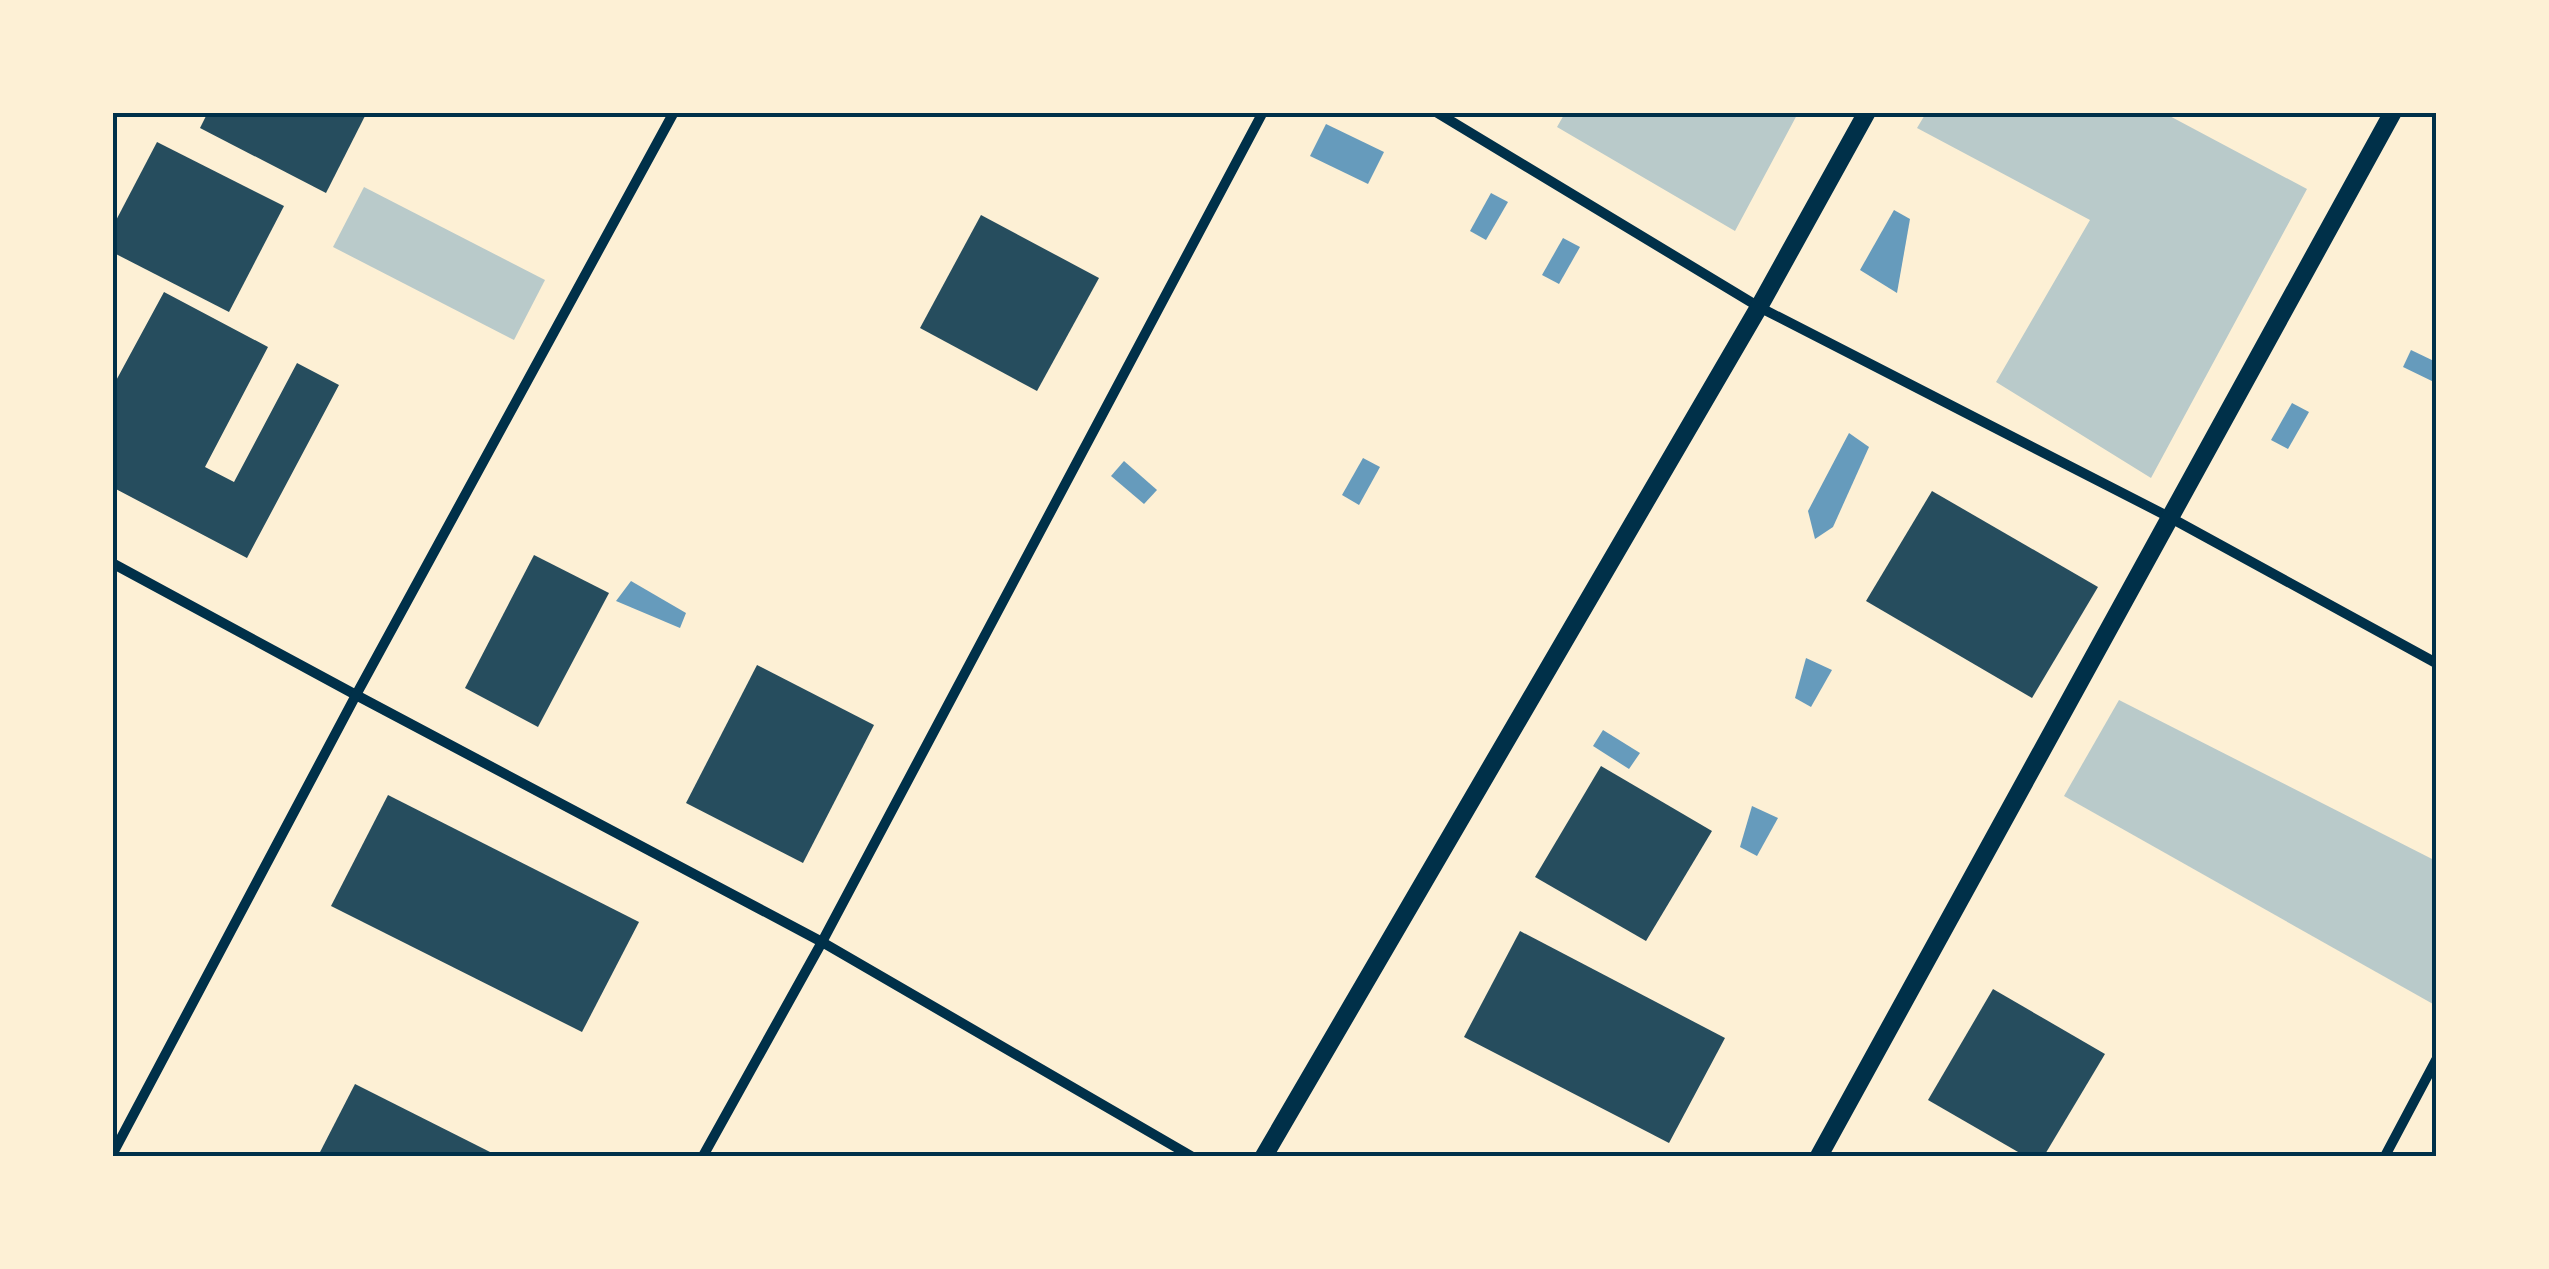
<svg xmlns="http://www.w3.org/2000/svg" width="2549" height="1269" font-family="'Source Sans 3',sans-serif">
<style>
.green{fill:#b9caca}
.water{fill:#669bbc}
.building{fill:#264d5e}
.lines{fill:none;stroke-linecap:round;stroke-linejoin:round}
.minor{stroke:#003049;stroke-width:10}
.tertiary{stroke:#003049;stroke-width:18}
.neatline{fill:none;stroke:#003049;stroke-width:4}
</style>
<rect width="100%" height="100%" fill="#fdf0d5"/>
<g class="green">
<polygon points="1565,113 1565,112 1798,113 1735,231 1557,127"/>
<polygon points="1926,113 2164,113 2307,189 2151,478 1996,382 2090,220 1917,128"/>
<polygon points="364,187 545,280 514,340 333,247"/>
<polygon points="2119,700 2436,861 2436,997 2433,1004 2064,796"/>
</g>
<g class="water">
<polygon points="1326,124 1384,152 1368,184 1310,156"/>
<polygon points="1491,193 1508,202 1486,240 1470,231"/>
<polygon points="1894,210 1910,219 1897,293 1860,270"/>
<polygon points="1563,238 1580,247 1559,284 1542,275"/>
<polygon points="2411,350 2436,362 2436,383 2403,367"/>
<polygon points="2292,403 2309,412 2288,449 2271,440"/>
<polygon points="1849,433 1869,447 1833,527 1815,539 1808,511"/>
<polygon points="1363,458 1380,467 1359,505 1342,495"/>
<polygon points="1124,461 1157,490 1144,504 1111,476"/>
<polygon points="631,581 686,613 680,628 616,601"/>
<polygon points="1806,658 1832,670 1811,707 1795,698"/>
<polygon points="1603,730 1640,753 1629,769 1593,746"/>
<polygon points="1752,806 1778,818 1757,856 1740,847"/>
</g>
<g class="building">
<polygon points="208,112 367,112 326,193 200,128"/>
<polygon points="157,142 284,206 229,312 112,252 112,228"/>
<polygon points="981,215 1099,278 1037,391 920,328"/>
<polygon points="164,292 268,347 205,467 234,482 297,363 339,385 247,558 112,487 112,388"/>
<polygon points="1932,491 2098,587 2032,698 1866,601"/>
<polygon points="534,555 609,593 538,727 465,688"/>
<polygon points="757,665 874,725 803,863 686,803"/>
<polygon points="1601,766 1712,831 1646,941 1535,877"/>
<polygon points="388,795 639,922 582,1032 331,906"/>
<polygon points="1520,931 1725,1038 1669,1143 1464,1037"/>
<polygon points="1993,989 2105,1054 2044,1156 2025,1156 1928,1100"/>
<polygon points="355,1084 498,1156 318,1156"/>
</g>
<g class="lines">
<g class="minor">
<polyline points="1436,112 1759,307 2171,518 2436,663"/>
<polyline points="112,563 356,695 822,942 1191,1156"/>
<polyline points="112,1155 356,695 674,112"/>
<polyline points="703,1156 822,942 1263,112"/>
<polyline points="2385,1156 2436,1060"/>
</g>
<g class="tertiary">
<polyline points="1264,1156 1759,307 1867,112"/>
<polyline points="1819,1156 2393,112"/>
</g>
</g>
<rect width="2549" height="1269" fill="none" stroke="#fdf0d5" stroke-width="230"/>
<rect x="115" y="115" width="2319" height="1039" class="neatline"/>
</svg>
